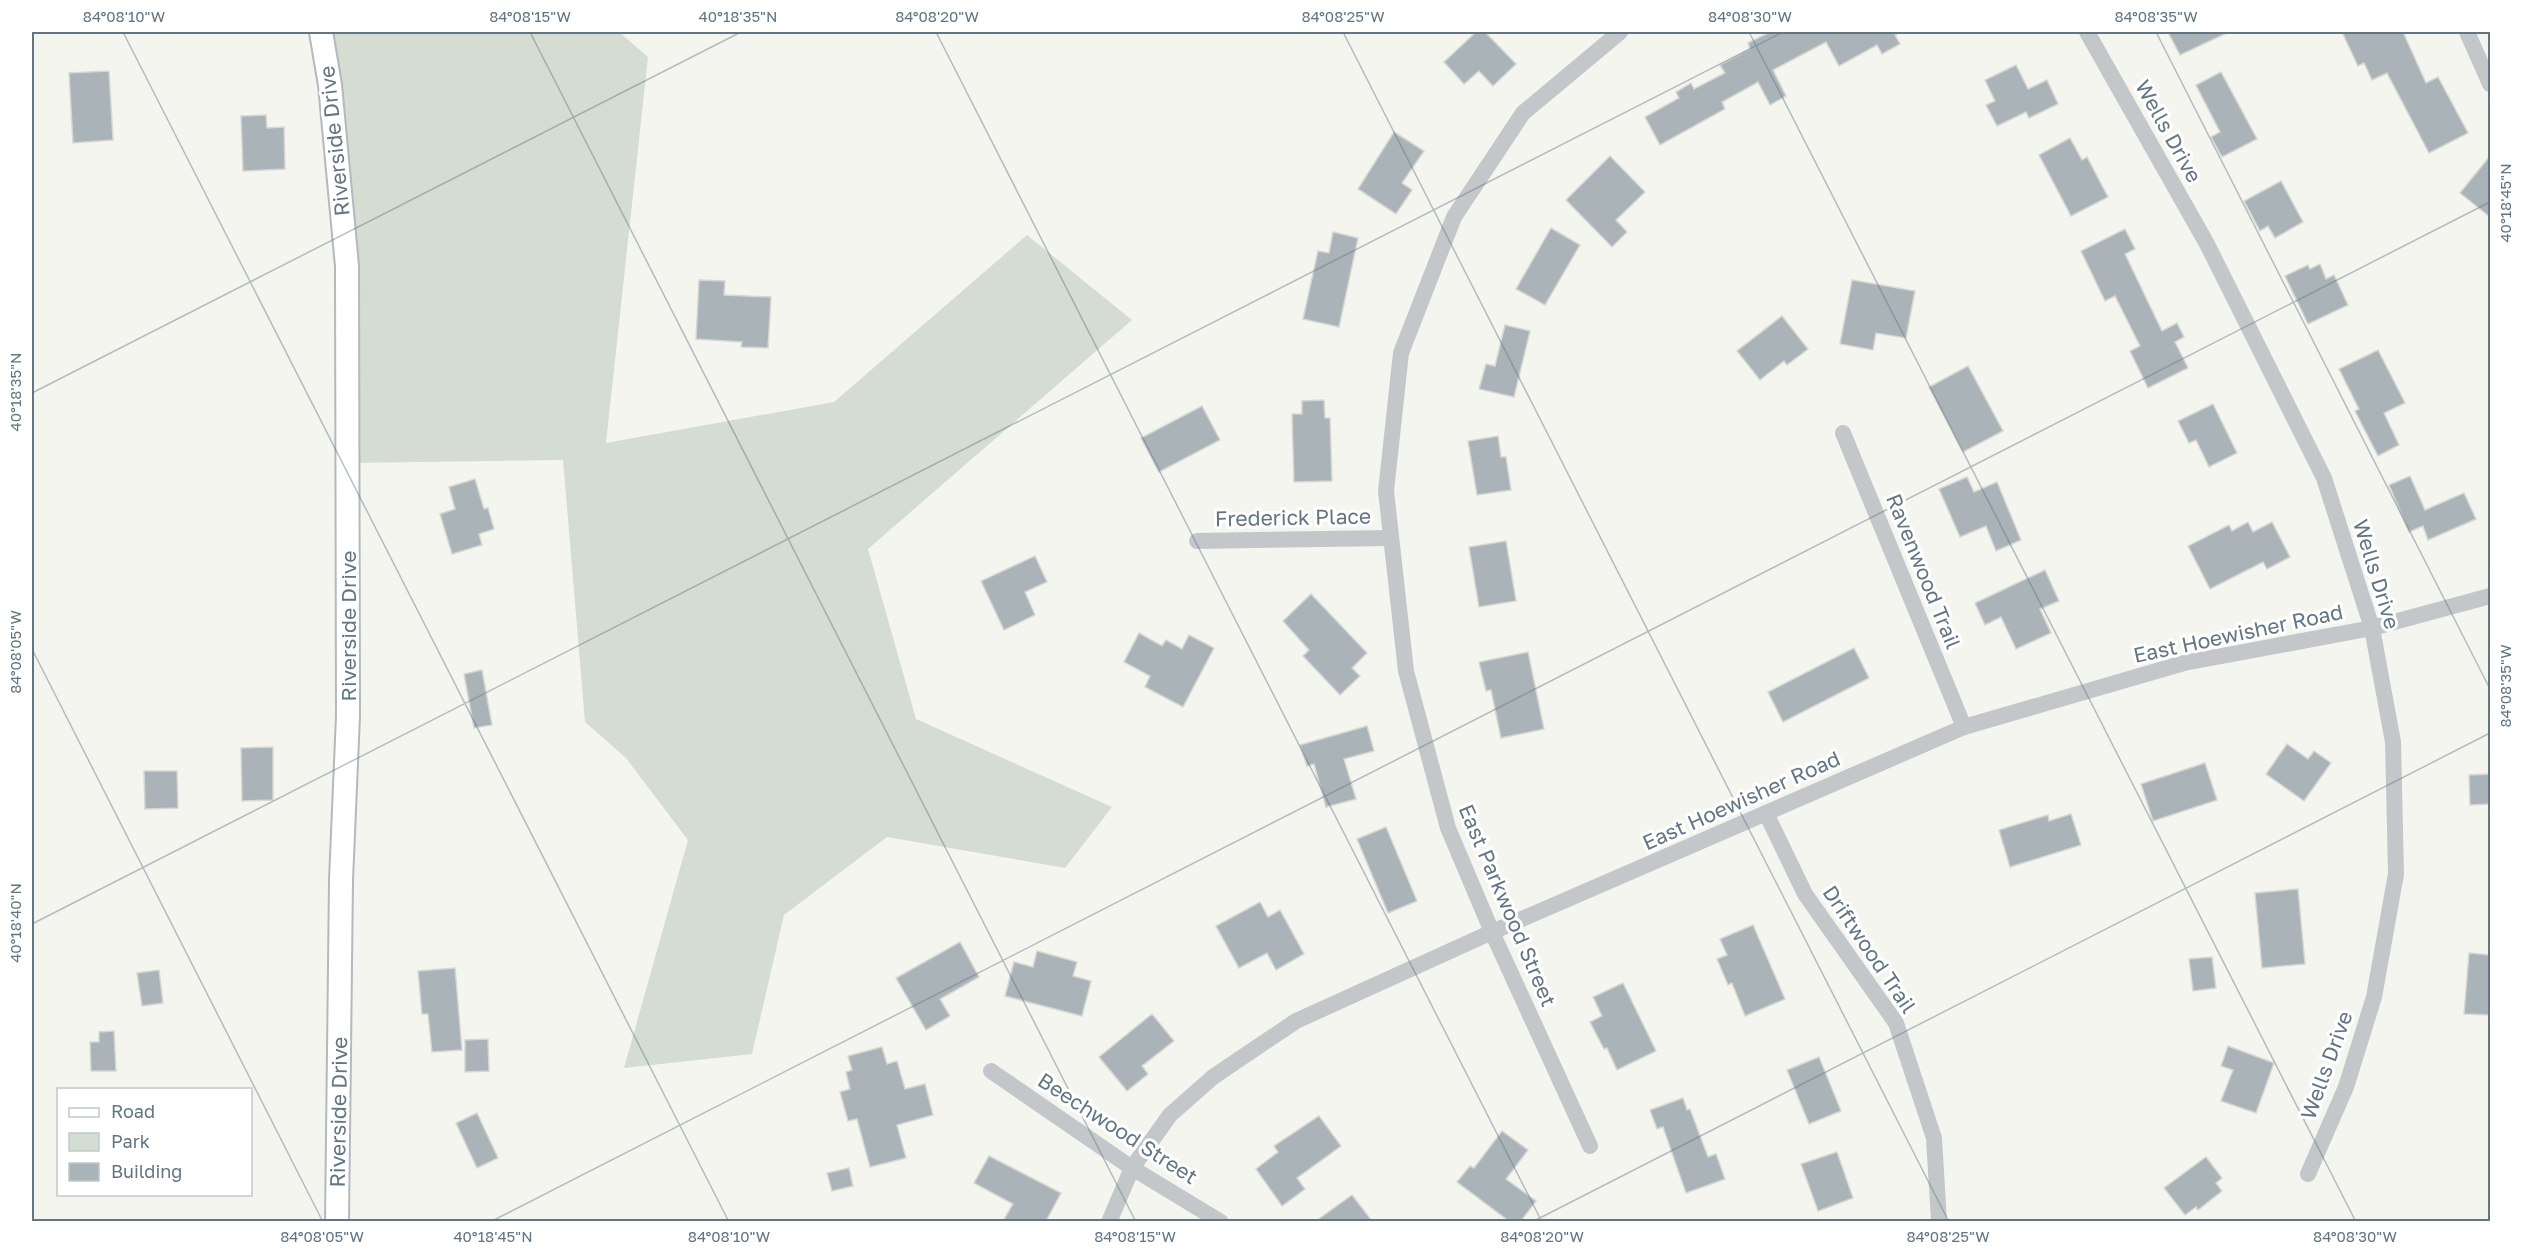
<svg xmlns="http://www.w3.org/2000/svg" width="2522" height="1253" font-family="'Golos Text',sans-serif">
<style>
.green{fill:#d5dcd1}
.building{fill:#aab3b7;stroke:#d6d6d3;stroke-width:1.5}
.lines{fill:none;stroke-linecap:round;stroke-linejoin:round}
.secondary-casing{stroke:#b3b9bd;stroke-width:26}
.street{stroke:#c4c7ca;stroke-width:16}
.secondary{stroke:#fff;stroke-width:22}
.ticks{fill:none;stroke:#627583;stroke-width:1.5;stroke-opacity:0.45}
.labels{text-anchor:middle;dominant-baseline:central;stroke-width:6;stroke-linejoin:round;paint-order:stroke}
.street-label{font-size:21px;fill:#627583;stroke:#fff}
.neatline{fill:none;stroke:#627583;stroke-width:2}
.ticks-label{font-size:15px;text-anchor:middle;fill:#627583}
</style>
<rect width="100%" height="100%" fill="#f5f5f0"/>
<polygon class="green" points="321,32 619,32 648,57 606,443 834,402 1027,235 1132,320 868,549 916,719 1112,807 1065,868 887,837 784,915 752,1054 624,1068 688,840 626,758 585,722 563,460 348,463 347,266"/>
<g class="building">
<polygon points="1476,32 1485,32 1516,64 1493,86 1479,71 1464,84 1444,62"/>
<polygon points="1770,32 1901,32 1895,35 1900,44 1882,54 1877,45 1839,66 1826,42 1773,70 1786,96 1770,105 1758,82 1722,102 1725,109 1660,145 1645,117 1679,98 1676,92 1691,83 1694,89 1725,73 1720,65 1750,49 1748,43"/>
<polygon points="2168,32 2229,32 2180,55"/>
<polygon points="2342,32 2403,32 2426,83 2438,77 2468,133 2429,153 2387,73 2372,80 2364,63 2358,66"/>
<polygon points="2016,65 2028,89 2047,80 2058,104 2029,118 2026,112 1997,126 1986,105 1995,101 1985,80"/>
<polygon points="109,71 113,140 73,143 69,73"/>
<polygon points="2221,72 2257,139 2222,157 2211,137 2220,132 2196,85"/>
<polygon points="266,115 267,128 284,127 285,169 243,171 241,116"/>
<polygon points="1394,132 1424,151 1402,183 1412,190 1396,214 1358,189"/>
<polygon points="2070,138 2082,160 2087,157 2108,197 2071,216 2039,155"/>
<polygon points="1610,156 1645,192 1616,220 1627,232 1612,247 1566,200"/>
<polygon points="2490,156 2490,217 2460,193"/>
<polygon points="2281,181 2303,222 2275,238 2268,226 2260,231 2244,201"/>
<polygon points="1551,228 1580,245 1545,305 1516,289"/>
<polygon points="2125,229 2135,249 2125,254 2162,331 2177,323 2184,337 2175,342 2188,368 2148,388 2130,351 2140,346 2115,296 2105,301 2081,251"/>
<polygon points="1333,232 1358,238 1339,327 1303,319 1318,251 1329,253"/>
<polygon points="2320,264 2326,279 2334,275 2348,305 2308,324 2285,276 2308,265 2310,269"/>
<polygon points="699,280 725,281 724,295 771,297 768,348 741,347 742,342 696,339"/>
<polygon points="1852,280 1915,291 1906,338 1876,333 1873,350 1840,344"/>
<polygon points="1782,316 1808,349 1787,365 1784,361 1760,380 1737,351"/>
<polygon points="1505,325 1530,331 1514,397 1479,389 1486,364 1495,366"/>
<polygon points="2378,350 2405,403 2384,413 2399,445 2378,456 2355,411 2359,409 2339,369"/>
<polygon points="1968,366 2003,431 1963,452 1929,387"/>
<polygon points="1324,400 1325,418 1330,418 1332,481 1294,482 1292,414 1302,414 1302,401"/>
<polygon points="2213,404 2237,453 2209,467 2196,440 2189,443 2178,421"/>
<polygon points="1202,406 1220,440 1159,472 1141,438"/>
<polygon points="1498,436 1501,457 1506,457 1511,490 1477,495 1468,441"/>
<polygon points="2410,476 2425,510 2464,493 2476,519 2428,540 2423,526 2409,532 2389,485"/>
<polygon points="1967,477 1974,492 1997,482 2021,540 1996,551 1986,526 1960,537 1939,489"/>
<polygon points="475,479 484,509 488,508 494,529 479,534 482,545 452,554 440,514 455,509 449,487"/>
<polygon points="2248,522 2253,532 2272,522 2290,557 2267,569 2263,562 2210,589 2188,546 2229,525 2232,531"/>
<polygon points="1506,541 1516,601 1479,607 1469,547"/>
<polygon points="1035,556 1047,582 1025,592 1035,615 1004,630 981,581"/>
<polygon points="2045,570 2059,601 2040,609 2051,633 2016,649 2001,617 1985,625 1975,603"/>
<polygon points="1311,594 1367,653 1352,668 1360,676 1340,695 1303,656 1309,650 1283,621"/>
<polygon points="1139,633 1162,646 1166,640 1182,649 1189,635 1214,648 1183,707 1145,687 1150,676 1124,662"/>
<polygon points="1854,648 1869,678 1783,722 1768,692"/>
<polygon points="1528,652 1544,729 1501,738 1491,690 1486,691 1479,662"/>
<polygon points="482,670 492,725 474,728 464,674"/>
<polygon points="1367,726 1374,751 1344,759 1356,799 1326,807 1314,764 1307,766 1300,745"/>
<polygon points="2287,744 2308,759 2314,751 2331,763 2304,801 2266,774"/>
<polygon points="273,747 273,800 242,801 241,748"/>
<polygon points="2205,763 2217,800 2153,821 2141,784"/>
<polygon points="144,771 177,771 178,808 145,809"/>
<polygon points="2490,774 2490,804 2470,805 2469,775"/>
<polygon points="2071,814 2081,845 2010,867 1999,830 2048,815 2049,821"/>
<polygon points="1386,827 1417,901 1388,913 1357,839"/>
<polygon points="2298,889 2305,964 2262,968 2255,893"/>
<polygon points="1260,902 1268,917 1280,910 1304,954 1276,970 1267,953 1239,968 1216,926"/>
<polygon points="1753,925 1785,999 1745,1016 1732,983 1728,985 1717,959 1727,955 1720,939"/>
<polygon points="960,942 979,977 940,999 950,1016 926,1030 896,978"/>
<polygon points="1037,951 1077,962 1073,976 1091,981 1082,1016 1005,996 1014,962 1033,967"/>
<polygon points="2469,953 2490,955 2490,1015 2464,1014"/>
<polygon points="2212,957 2216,988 2193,991 2189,959"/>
<polygon points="455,968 462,1050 432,1052 428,1014 422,1014 418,971"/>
<polygon points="159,970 163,1003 142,1006 137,973"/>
<polygon points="1623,983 1656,1051 1617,1070 1607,1048 1604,1049 1590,1022 1602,1016 1593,997"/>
<polygon points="1152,1014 1174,1041 1142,1066 1148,1074 1127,1091 1099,1057"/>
<polygon points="114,1031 116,1071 91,1071 90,1042 99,1042 99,1032"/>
<polygon points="488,1039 489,1071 465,1072 465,1040"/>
<polygon points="2228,1046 2274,1063 2256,1113 2221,1101 2233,1070 2221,1066"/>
<polygon points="882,1047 887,1064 897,1061 905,1089 925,1084 933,1115 897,1125 906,1158 870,1167 857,1119 848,1121 840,1092 850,1089 846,1072 852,1070 848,1056"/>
<polygon points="1819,1057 1841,1111 1809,1124 1787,1070"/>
<polygon points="1683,1098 1687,1110 1690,1109 1708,1157 1716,1154 1725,1179 1686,1193 1663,1127 1657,1129 1650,1110"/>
<polygon points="477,1113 498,1158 477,1168 456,1123"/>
<polygon points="1319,1116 1341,1146 1297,1178 1305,1189 1282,1206 1256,1169 1278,1152 1274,1146"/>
<polygon points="1502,1131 1528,1150 1506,1179 1536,1201 1521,1221 1509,1221 1457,1182 1470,1166 1474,1168"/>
<polygon points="1837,1152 1853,1198 1818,1211 1801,1164"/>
<polygon points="989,1156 1061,1193 1046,1221 1003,1221 1013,1204 974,1183"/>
<polygon points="2206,1157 2222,1178 2216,1183 2222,1191 2198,1210 2196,1207 2185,1215 2164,1188"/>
<polygon points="849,1168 853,1186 832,1191 827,1173"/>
<polygon points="1352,1195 1372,1221 1316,1221"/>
</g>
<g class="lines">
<defs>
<polyline id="secondary" points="321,32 330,85 347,266 348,716 341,880 337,1222"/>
</defs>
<use href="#secondary" class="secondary-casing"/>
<g class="street">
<polyline points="2087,32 2207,244 2324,478 2372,628 2393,742 2396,874 2374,997 2346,1087 2308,1174"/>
<polyline points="2467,32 2490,84"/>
<polyline points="1843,433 1964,727"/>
<polyline points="1197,541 1390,538"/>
<polyline points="1766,813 1805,894 1896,1023 1934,1138 1939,1222"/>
<polyline points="991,1071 1132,1168 1221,1222"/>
<polyline points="1590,1146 1492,932 1448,828 1406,671 1386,491 1401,353 1454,217 1523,113 1620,32"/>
<polyline points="1109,1222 1132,1168 1170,1115 1213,1077 1296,1021 1492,932 1964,727 2184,663 2372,628 2490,596"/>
</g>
<use href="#secondary" class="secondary"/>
</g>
<path class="ticks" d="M123,32l606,1190M530,32l606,1190M936,32l606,1190M1343,32l606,1190M1749,32l607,1190M2156,32l334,657M32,393l709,-361M32,649l291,573M32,924l1751,-892M490,1222l2000,-1020M1532,1222l958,-489"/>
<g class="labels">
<g class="street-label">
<text transform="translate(2169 131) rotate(61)">Wells Drive</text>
<text transform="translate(334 141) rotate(-96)">Riverside Drive</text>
<text transform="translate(1293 517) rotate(-1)">Frederick Place</text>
<text transform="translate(1924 571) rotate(68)">Ravenwood Trail</text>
<text transform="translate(2377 574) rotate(73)">Wells Drive</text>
<text transform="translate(348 626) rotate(-90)">Riverside Drive</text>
<text transform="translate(2238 633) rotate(-12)">East Hoewisher Road</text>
<text transform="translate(1741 800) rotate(-24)">East Hoewisher Road</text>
<text transform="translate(1508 905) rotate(67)">East Parkwood Street</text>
<text transform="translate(1870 949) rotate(56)">Driftwood Trail</text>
<text transform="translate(2326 1065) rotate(-70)">Wells Drive</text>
<text transform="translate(338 1112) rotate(-89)">Riverside Drive</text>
<text transform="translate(1118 1128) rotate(33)">Beechwood Street</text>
</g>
</g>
<rect width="2522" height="1253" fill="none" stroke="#ffffff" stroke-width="66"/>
<rect x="57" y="1088" width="195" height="108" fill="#ffffff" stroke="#c0c8cd" stroke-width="1.5"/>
<rect x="69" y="1108" width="30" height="9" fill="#ffffff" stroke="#c0c8cd" stroke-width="1.5"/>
<text x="111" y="1118" font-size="18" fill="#627583">Road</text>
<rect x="69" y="1133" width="30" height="18" fill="#d5dcd1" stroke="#c0c8cd" stroke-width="1.5"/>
<text x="111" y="1148" font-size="18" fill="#627583">Park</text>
<rect x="69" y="1163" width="30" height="18" fill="#aab3b7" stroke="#c0c8cd" stroke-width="1.5"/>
<text x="111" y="1178" font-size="18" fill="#627583">Building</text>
<rect x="33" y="33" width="2456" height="1187" class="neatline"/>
<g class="ticks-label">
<text x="124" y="22">84°08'10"W</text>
<text x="530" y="22">84°08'15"W</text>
<text x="738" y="22">40°18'35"N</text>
<text x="937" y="22">84°08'20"W</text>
<text x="1343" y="22">84°08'25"W</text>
<text x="1750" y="22">84°08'30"W</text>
<text x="2156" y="22">84°08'35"W</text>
<text transform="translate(2506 203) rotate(-90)" y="5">40°18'45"N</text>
<text transform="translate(16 392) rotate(-90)" y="5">40°18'35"N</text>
<text transform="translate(16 652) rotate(-90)" y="5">84°08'05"W</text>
<text transform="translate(2506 686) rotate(-90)" y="5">84°08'35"W</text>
<text transform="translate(16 923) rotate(-90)" y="5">40°18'40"N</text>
<text x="322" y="1242">84°08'05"W</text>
<text x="493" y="1242">40°18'45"N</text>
<text x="729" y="1242">84°08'10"W</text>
<text x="1135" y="1242">84°08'15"W</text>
<text x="1542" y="1242">84°08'20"W</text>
<text x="1948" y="1242">84°08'25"W</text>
<text x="2355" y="1242">84°08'30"W</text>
</g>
</svg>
